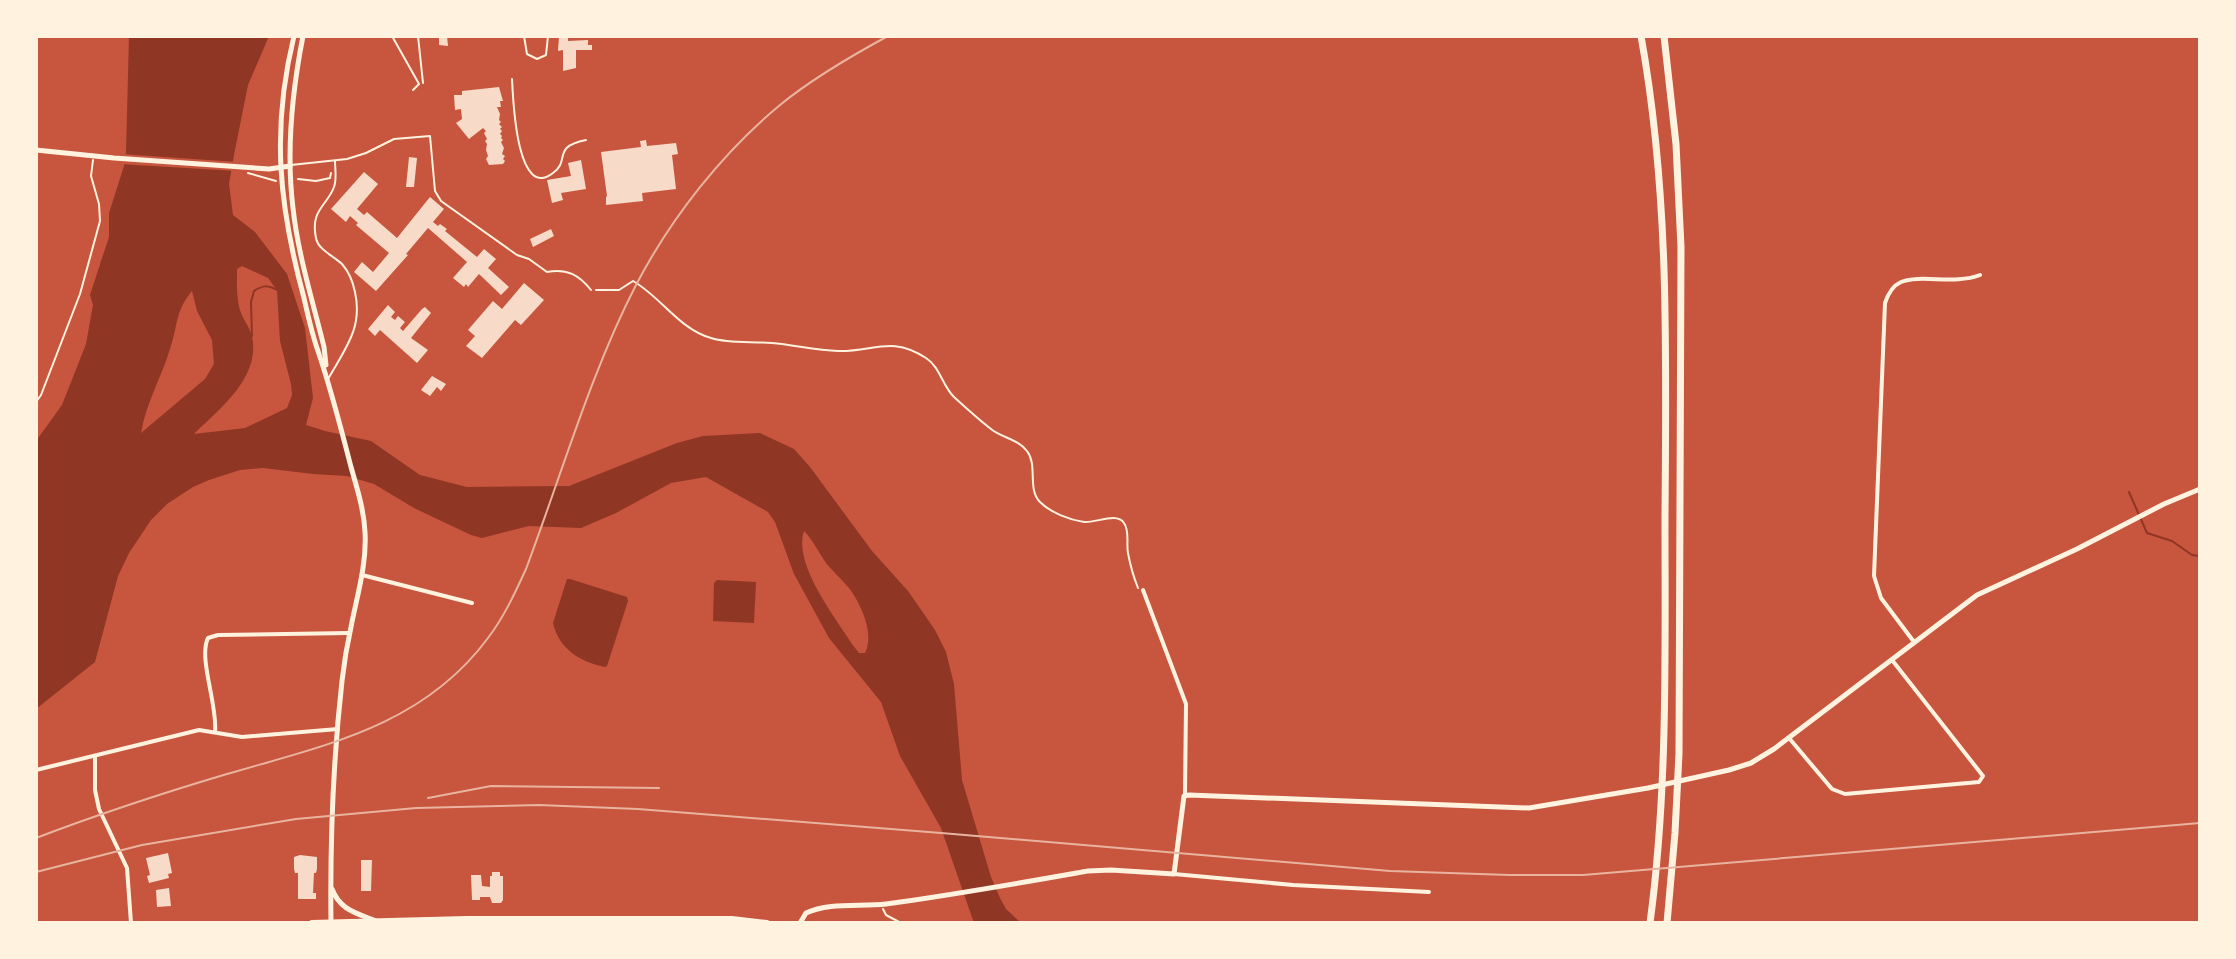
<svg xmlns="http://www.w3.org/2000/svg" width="2236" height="959" font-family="Manrope,sans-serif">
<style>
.water{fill:#8f3625;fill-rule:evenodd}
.pier{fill:#c8553d}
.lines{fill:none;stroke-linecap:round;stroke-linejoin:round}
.stream{stroke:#8f3625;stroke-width:2}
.building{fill:#f7dbc8}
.path{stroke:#fff3e0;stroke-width:2}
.service{stroke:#fff3e0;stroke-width:2}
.minor{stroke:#fff3e0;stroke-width:4}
.tertiary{stroke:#fff3e0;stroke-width:5}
.secondary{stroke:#fff3e0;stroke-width:5}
.primary{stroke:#fff3e0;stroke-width:6}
.motorway{stroke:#fff3e0;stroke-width:7}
.rail{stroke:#e9b49f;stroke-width:2}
</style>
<rect width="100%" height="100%" fill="#c8553d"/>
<g class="water">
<path d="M129,36h140l-21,49 -14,70 -5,29 4,31 22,17 32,42 18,54 8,70 -7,27 19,6 46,10 49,34 47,12 102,-1 108,-43 26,-7 57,-3 34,16 16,18 62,84 36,40 27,39 11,22 8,32 8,96 29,97 9,21 6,11 15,14h-47l-33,-95 -41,-72 -19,-54 -52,-64 -35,-64 -19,-52 -7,-10 -62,-35 -35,6 -55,30 -35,15 -52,-2 -47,12 -11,-3 -57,-27 -40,-24 -27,-8 -34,-2 -50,-6 -23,2 -31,10 -16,7 -26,17 -16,16 -22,33 -11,23 -23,86 -59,47v-268l26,-36 24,-61 7,-39 -3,-10 19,-58v-24l15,-47 2,-14zM242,266l26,12 9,12 3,51 11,43 1,11 -5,13 -42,20 -51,6c25,-25 67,-56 58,-98 -2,-8 -8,-15 -11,-23 -5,-14 -4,-29 -4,-44zM192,291l5,20 15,29 2,24 -9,15 -64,54c5,-30 20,-55 29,-84 8,-23 5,-38 22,-58zM804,531c9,9 15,22 22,32 8,10 19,19 26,29 11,17 22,43 13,61h-6l-7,-9c-18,-28 -59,-80 -48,-113z"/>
<path d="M567,579h3l57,18 1,4 -21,65 -2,1c-25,-5 -46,-18 -52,-44z"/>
<polygon points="717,580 756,582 754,623 713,621 714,583"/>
</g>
<polygon class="pier" points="121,154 237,162 236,171 120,164"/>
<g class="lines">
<g class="stream">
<path d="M252,336l-1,-34 3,-11c9,-6 14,-6 23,-1"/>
<polyline points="2129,492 2147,533 2172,541 2192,555 2200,556"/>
</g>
</g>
<g class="building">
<polygon points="439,36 447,36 448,46 439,45"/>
<polygon points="559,36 568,36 568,41 588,40 588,45 592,45 592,50 576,50 576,68 563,71 563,50 558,51"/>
<polygon points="499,87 503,101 500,101 501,107 497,107 500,114 499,120 501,122 499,124 502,127 500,129 502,131 500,134 502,136 501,138 503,140 501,142 504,148 502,154 505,156 503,159 505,161 503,164 489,165 486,159 488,156 486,150 487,144 485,141 487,139 484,133 486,131 483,128 469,139 456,123 462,119 461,109 455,110 454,95 462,95 462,91"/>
<polygon points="646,140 647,146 676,143 678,154 672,155 676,189 642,193 643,201 606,205 606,197 607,196 601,152 641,147 640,141"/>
<polygon points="409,157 417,158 414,187 406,187"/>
<polygon points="581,160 586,189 561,193 563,200 552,203 547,180 571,176 568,163"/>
<polygon points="364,172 378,184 357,209 364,215 367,212 397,238 430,197 444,209 433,222 438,226 440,224 447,229 445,231 477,257 484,249 496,259 488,268 509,287 501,295 479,274 468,287 466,284 464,287 453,278 467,262 428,228 406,254 408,255 376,291 354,272 362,262 373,272 389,253 356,225 358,223 350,216 346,222 331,209"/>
<polygon points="551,229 554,236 533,247 530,239"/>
<polygon points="524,283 544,300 521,325 515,320 482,358 466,346 475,336 468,330 493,301 502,309"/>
<polygon points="388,305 395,312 391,317 395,320 398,316 405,322 400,328 403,331 422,309 425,307 431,313 411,338 428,350 417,363 380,330 375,336 368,329"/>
<polygon points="432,376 446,384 441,391 437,387 430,396 421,390"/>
<polygon points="168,853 172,873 168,874 169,878 149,883 147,876 150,875 146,858"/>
<polygon points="300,855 317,857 317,869 316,873 314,873 313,893 316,893 316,899 298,899 298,873 295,873 294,869 294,857"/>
<polygon points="361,860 372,860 371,891 361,891"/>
<polygon points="492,872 500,872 500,876 503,876 503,900 501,903 492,903 490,897 480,897 480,900 472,900 471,875 481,875 482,886 490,887 490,876 492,876"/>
<polygon points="169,888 171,906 157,907 156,890"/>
</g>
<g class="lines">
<g class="path">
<polyline points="392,36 419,84 413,90"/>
<polyline points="248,173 276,181"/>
<polyline points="298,179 316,181 330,178 331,173"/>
<path d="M596,290h23l14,-9c28,16 46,48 78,57 19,6 41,3 61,5 22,2 44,7 66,8 36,1 53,-16 88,7 14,9 16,27 28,39 12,11 24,22 37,32 11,9 27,10 36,22 11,14 0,38 13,51 11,11 30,18 44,20 12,1 33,-10 40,1 6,8 2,21 4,30 2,11 6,25 10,35"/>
<polyline points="36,402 41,395 80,294 100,221 99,204 91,176 93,160"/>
<polyline points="883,909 886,915 901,923"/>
</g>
<g class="service">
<polyline points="418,36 423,83"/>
<polyline points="524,36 527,54 537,59 546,55 548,36"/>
<path d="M512,79c1,17 4,123 41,94 18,-13 -2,-26 33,-33"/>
<path d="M291,165l56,-6 19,-6 28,-14 36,-3 5,55 6,10 76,54 12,4 18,13c20,-4 32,3 44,18"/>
<path d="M328,379c17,-30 35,-51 27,-87 -2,-10 -6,-20 -13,-28 -8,-8 -24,-14 -26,-26 -6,-28 11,-32 18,-51 3,-8 1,-18 1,-26"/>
</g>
<g class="minor">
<polyline points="362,575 472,603"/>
<polyline points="1143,590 1186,704 1185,795"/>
<path d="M1914,642l-33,-44 -7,-22 11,-273c3,-9 7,-17 16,-21 21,-8 53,3 79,-7"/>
<path d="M215,732c3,-26 -17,-74 -7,-94l10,-3 131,-2"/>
<polyline points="1789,738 1832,789 1845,794 1979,782 1983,776 1892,660"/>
<polyline points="95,756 95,790 99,809 127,868 131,923"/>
<polyline points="36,770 199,730 242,737 338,729"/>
<polyline points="1174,874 1293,885 1429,892"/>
</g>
<g class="tertiary">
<polyline points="36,150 114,158 269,169 290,166"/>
<path d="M800,923l6,-10c23,-11 54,-6 80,-9 67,-9 134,-21 202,-33l23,-1 63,4 10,-78 5,-1 340,13 119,-20 81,-18 22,-7 23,-14 203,-154 100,-46 87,-45 36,-15"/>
</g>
<g class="secondary">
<path d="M294,36c-23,94 -15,170 10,262 4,18 8,36 14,53 13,38 23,77 33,116 6,21 13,43 14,65 2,32 -8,64 -14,95 -4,18 -7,36 -9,54 -9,80 -12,161 -11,241"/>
<path d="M303,36c-11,56 -17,115 -10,172 5,47 20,94 31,139l2,18"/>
<path d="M332,889c8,21 24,24 44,32"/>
</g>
<polyline class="primary" points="312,923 467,919 732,919 767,923"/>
<g class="motorway">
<path d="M1641,36c29,160 25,321 24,482 0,135 3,271 -15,405"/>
<polyline points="1664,36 1676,144 1681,247 1679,754 1675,833 1667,923"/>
</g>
<g class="rail">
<polyline points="428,798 491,786 659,788"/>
<path d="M36,838c63,-24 127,-45 191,-64 99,-29 196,-48 261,-136 16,-21 27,-45 38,-69 35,-93 65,-197 110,-284 35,-67 86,-132 144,-180 33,-27 71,-49 108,-69"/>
<polyline points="36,872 142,845 296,819 416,808 539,805 638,809 941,833 1390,871 1509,875 1583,875 2200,823"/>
</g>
</g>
<rect width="2236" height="959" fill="none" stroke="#fff3e0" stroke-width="76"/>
</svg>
